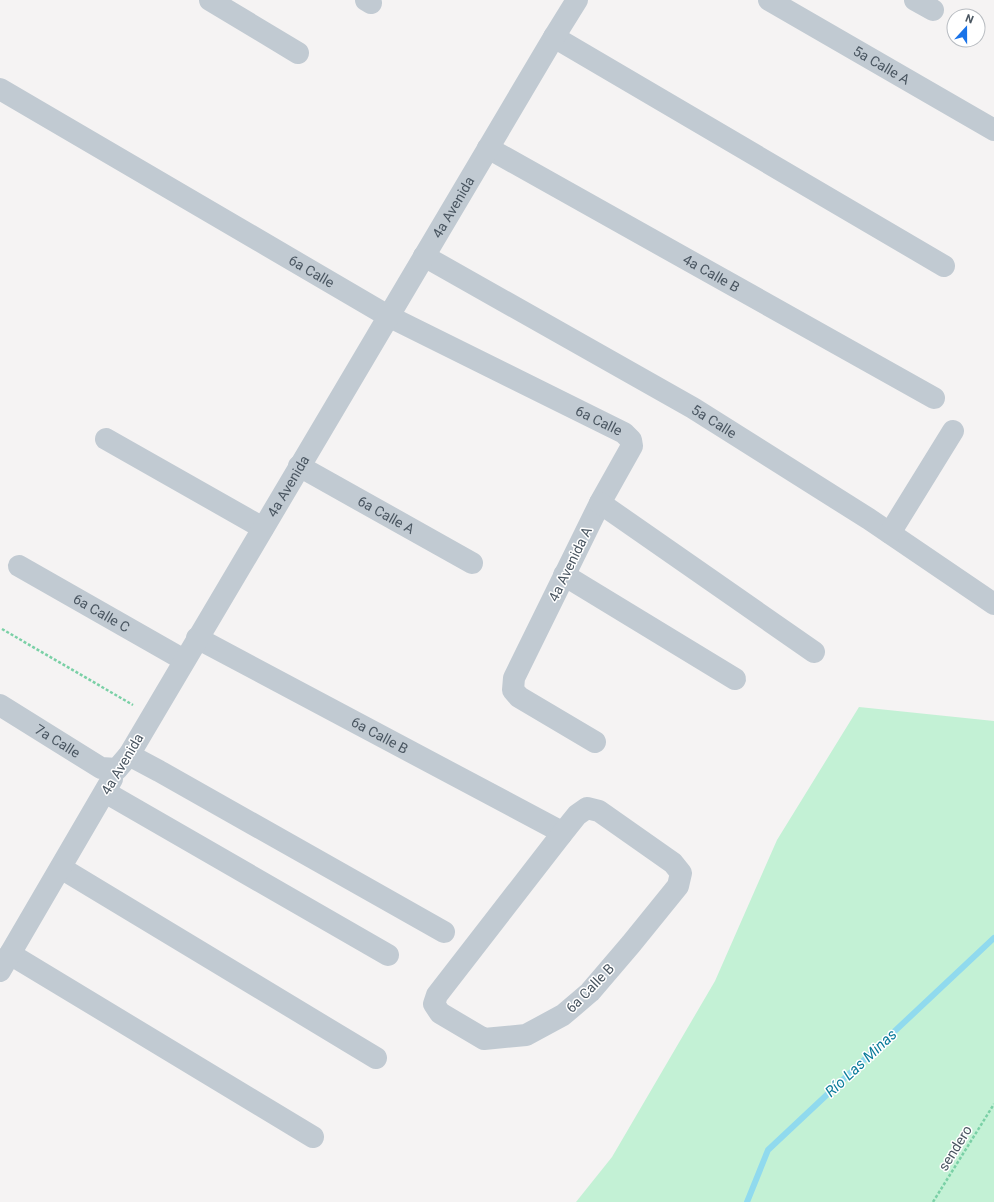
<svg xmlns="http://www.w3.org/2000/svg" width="994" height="1202" font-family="Roboto,sans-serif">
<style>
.green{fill:#c3f1d5}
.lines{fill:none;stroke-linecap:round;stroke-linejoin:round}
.stream{stroke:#90daee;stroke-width:6}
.path{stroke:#7ad0a6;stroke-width:2.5;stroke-dasharray:3 2;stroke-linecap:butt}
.minor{stroke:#c1cad2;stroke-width:22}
.tertiary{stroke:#c1cad2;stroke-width:22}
.labels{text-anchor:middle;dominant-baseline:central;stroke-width:3;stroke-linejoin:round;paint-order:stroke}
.street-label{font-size:14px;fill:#4a5661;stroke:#fff}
.water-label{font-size:15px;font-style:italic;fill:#0c7c9b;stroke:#fff}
</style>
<rect width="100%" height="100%" fill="#f5f3f3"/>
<polygon class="green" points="859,707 994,721 994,1202 576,1202 612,1157 715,981 777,840"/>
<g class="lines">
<polyline class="stream" points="747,1202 768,1150 994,938"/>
<g class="path">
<polyline points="2,629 133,705"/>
<polyline points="933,1202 994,1104"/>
</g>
<g class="minor">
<polyline points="210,0 298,53"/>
<polyline points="366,0 371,3"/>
<path id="s1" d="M769,0l225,130"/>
<polyline points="915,0 933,10"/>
<polyline points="554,37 944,266"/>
<path id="s2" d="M0,89l388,227 236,117 7,7 1,6 -32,57 -86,175 -1,12 6,7 76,45"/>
<path id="s3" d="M488,148l446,250"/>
<path id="s4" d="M424,256l269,152 176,111 125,85"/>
<polyline points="106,439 263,528"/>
<path id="s5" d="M299,466l173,97"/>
<polyline points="600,503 814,652"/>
<polyline points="890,533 953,431"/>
<path id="s6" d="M19,566l165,94"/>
<polyline points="564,575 735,679"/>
<path id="s7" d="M197,638l357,190 7,7"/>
<polyline points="129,755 159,771 444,932"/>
<polyline points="105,792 388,955"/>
<polygon points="587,808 599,811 673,863 681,873 678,886 631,944 590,992 563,1015 526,1035 484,1039 440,1013 434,1004 437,995 561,835 577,815"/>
<polyline points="61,868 376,1058"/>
<polyline points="10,954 313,1137"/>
<polyline points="0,971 112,779"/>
</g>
<path class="tertiary" id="s8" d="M0,705l101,63 16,1 12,-14 425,-718 23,-37"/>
</g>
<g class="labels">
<g class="street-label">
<text stroke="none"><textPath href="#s1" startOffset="130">5a Calle A</textPath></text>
<text stroke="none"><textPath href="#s8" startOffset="790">4a Avenida</textPath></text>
<text stroke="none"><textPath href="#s2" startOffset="361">6a Calle</textPath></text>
<text stroke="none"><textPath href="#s3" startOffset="256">4a Calle B</textPath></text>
<text stroke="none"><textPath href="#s2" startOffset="685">6a Calle</textPath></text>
<text stroke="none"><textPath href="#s4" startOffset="334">5a Calle</textPath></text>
<text stroke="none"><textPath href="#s8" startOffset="466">4a Avenida</textPath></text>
<text stroke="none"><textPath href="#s5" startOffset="100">6a Calle A</textPath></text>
<text transform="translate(570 564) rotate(-64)">4a Avenida A</text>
<text stroke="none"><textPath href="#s6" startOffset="95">6a Calle C</textPath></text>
<text stroke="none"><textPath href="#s7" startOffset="207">6a Calle B</textPath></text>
<text stroke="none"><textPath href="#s8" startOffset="68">7a Calle</textPath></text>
<text transform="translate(122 764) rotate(-59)">4a Avenida</text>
<text transform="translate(590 988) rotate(-46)">6a Calle B</text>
<text transform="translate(955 1148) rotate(-58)">sendero</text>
</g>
<g class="water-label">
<text transform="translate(861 1063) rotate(-43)">Río Las Minas</text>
</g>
</g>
<g transform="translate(966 28) rotate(21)"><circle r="19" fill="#ffffff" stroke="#b7bbc0"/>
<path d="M0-3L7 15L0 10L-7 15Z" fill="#1a73e8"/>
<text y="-6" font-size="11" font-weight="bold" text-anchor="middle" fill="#4a5661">N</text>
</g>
</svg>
